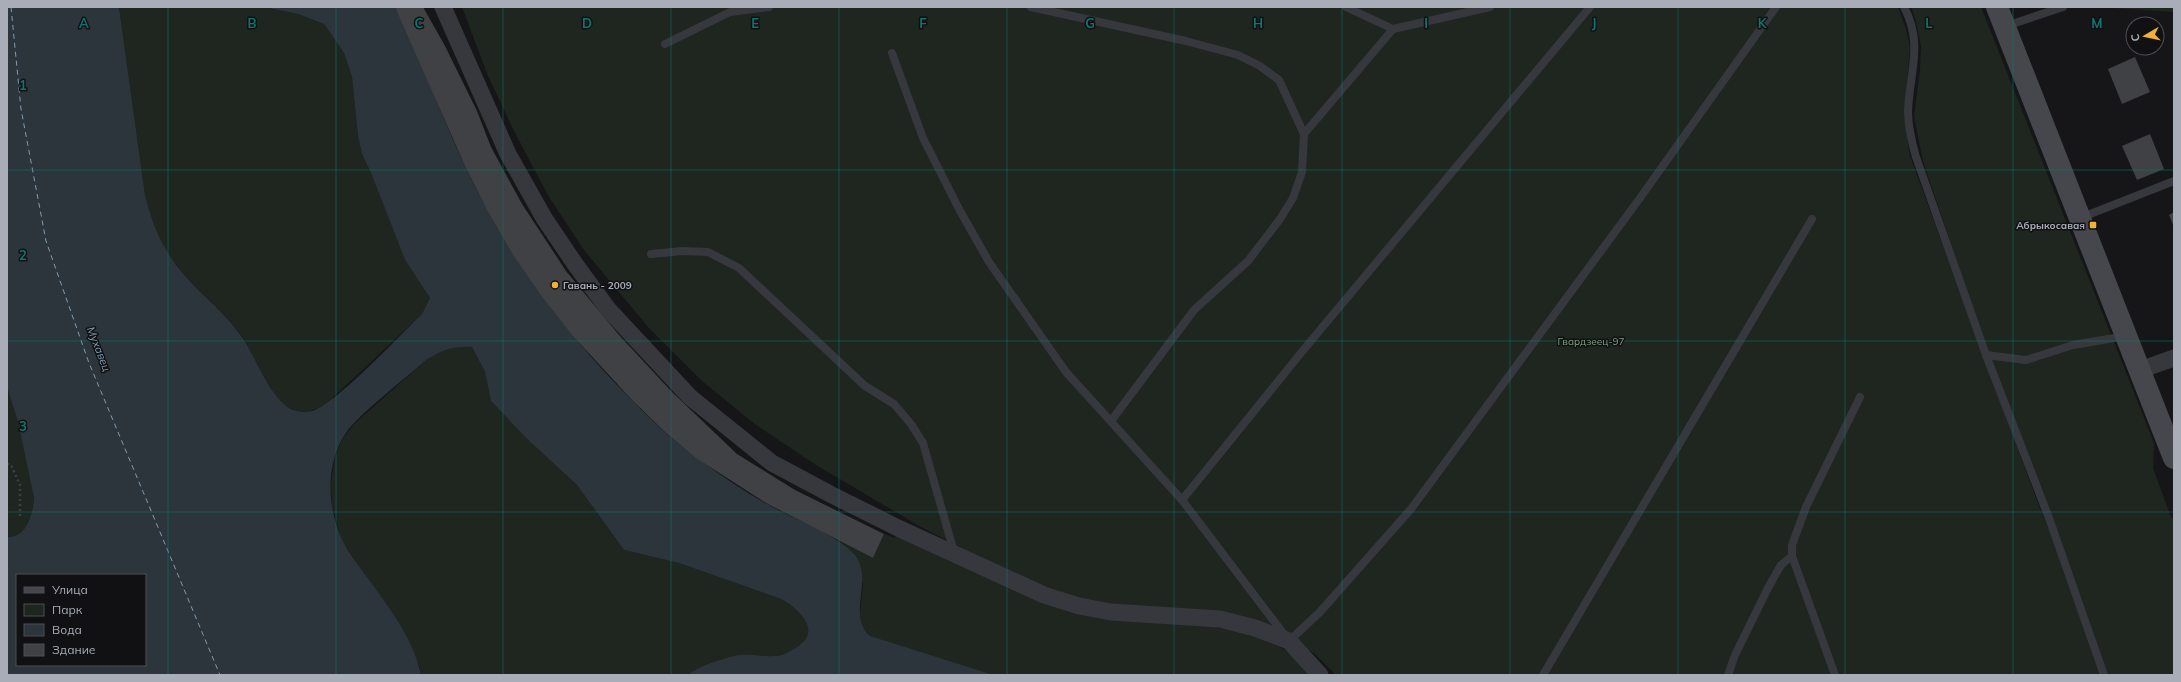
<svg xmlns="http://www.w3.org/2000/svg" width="2181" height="682" font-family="Mulish,sans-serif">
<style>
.green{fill:#1e261f}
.water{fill:#2c353c;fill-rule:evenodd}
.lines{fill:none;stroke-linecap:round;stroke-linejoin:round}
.ferry{stroke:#7f9bb3;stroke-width:1;stroke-dasharray:5 4;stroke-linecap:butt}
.building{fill:#404145}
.path{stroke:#3d3f44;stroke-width:2.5;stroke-dasharray:2 3;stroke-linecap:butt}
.lane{stroke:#37383d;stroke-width:8}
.street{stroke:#37383d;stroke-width:17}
.secondary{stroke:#45474d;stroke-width:22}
.grid{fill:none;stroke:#0f766e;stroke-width:1;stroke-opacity:0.55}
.poi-dot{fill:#f2b134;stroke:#111113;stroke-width:1.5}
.labels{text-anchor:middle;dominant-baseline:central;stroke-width:3;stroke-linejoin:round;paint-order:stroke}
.poi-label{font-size:10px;font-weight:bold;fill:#a8adb8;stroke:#111113;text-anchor:end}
.park-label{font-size:10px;fill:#7fa381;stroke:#111113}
.water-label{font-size:11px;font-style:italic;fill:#7f9bb3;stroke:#111113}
.grid-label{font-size:13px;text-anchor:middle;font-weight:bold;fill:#0f766e;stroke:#111113;stroke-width:3;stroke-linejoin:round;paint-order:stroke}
</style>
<rect width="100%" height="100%" fill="#161618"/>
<g class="green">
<path d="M119,7h145l34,7 26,10 20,29 8,24 6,59 4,18 9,19 34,87 25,38 -8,16 -97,91c-13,6 -23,10 -37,2 -16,-8 -35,-54 -46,-71 -23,-31 -57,-54 -77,-87 -10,-17 -15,-36 -20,-54z"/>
<polygon points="462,7 1898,7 1906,29 1910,48 1904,117 1910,156 2047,528 1923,161 1914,116 1920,70 1921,46 1916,21 1911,7 1981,7 2154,443 2153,468 2171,517 2174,520 2174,675 1336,675 1316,655 1295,640 1058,594 1014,574 921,527 816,465 756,425 702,381 648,327 584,250 549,197 516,135 488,76"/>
<polygon points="2097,7 2174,7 2174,12"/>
<path d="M455,346l17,1 13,25 6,29 35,37 51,47 47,65 55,13 102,36c18,10 43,33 14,49 -6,4 -13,8 -20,8 -12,1 -25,-3 -37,-1 -17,4 -37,10 -51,20h-266l-2,-10 -78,-127 -9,-33 -1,-24 4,-24 7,-17 12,-16 71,-63 13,-9z"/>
<path d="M7,387l11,35 16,76c-1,15 -7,40 -27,39z"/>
<polygon points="898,528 1015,587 1181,621 1255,634 1285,650 1312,675 994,675 878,639 870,636 862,627 860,615 863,583 835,539 873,558 884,534 895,538"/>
</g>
<path class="water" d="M7,7h112l26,188c5,18 10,36 20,53 19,35 55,57 77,89 15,22 24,52 44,69 6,5 18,7 26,5 23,-6 89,-77 110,-97l8,-16 -25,-38 -34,-87 -9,-19 -4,-18 -6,-59 -8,-24 -20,-29 -26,-10 -34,-7h131c26,52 45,106 70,159 38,81 90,154 152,219 16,16 33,34 50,49 32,26 65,51 102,71 23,13 68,30 85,49 21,24 -8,61 16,82l124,39h-307c14,-10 34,-16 51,-20 12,-2 25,2 37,1 7,0 14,-4 20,-8 29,-16 4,-39 -14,-49l-102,-36 -55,-13 -47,-65 -51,-47 -35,-37 -6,-29 -13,-25c-19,-1 -31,3 -47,14 -23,20 -49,40 -71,62 -28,29 -29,78 -13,114 8,18 22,34 34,51 19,27 39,53 46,87h-414v-138c20,1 26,-24 27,-39l-16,-76 -11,-35zM17,575h128v90h-128z"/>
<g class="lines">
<polyline class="ferry" points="11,7 21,109 46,241 89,363 220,675"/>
</g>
<g class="building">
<polygon points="395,7 423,7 445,46 477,111 491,147 522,204 566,271 619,335 672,392 737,454 795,490 884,534 873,558 766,503 696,458 665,432 632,400 572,335 543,298 513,255 487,210 465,166"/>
<polygon points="2135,57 2150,92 2122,104 2108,69"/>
<polygon points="2150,134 2164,169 2137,180 2122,146"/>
<polygon points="2174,212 2174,227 2169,215"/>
</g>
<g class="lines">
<polyline class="path" points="7,464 11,465 20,485 20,516"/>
<g class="lane">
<polyline points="1031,7 1186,41 1238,55 1260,66 1279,80 1304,134 1302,172 1293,198 1280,219 1248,261 1194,310 1111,421"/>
<polyline points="1346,7 1393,29"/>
<path d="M1904,7c20,37 5,67 4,105 0,16 4,31 8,45l70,198 63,163 55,157"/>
<polyline points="2006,26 2063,7"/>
<polyline points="665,44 730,12 769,7"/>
<polyline points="892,53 923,138 959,209 989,262 1066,372 1182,500 1289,641 1320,612 1411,509 1640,198 1776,7"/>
<polyline points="1304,134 1393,29 1490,7"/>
<polyline points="2080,218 2174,181"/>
<polyline points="651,254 682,251 708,252 739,268 865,386 894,404 911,424 923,443 954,552"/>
<polyline points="1986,355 2026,360 2073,345 2126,336"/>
<polyline points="1182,500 1305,348 1590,7"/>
<polyline points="1792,556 1792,545 1806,507 1860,397"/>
<polyline points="1543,675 1812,219"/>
<polyline points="1728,675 1735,655 1769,586 1781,565 1792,556 1835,675"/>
</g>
<g class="street">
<polyline points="443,7 508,154 544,218 575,264 608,309 690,397 772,463 832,495 898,528 1044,595 1079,606 1111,612 1220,619 1255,628 1289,641 1320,675"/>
<polyline points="2140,370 2174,358"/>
</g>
<polyline class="secondary" points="1997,7 2174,458"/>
</g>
<path class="grid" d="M168,7v668M336,7v668M503,7v668M671,7v668M839,7v668M1007,7v668M1174,7v668M1342,7v668M1510,7v668M1678,7v668M1845,7v668M2013,7v668M7,170h2167M7,341h2167M7,512h2167"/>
<g class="poi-dot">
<rect x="2089" y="221" width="8" height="8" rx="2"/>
<circle cx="555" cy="285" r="4"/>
</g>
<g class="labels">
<g class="poi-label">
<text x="2085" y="225">Абрыкосавая</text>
<text x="563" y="285" text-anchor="start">Гавань - 2009</text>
</g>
<g class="park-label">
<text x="1591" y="341">Гвардзеец-97</text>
</g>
<g class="water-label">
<text transform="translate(99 349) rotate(69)">Мухавец</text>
</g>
</g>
<g class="grid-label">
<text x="84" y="28">A</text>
<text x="252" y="28">B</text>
<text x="419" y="28">C</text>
<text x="587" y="28">D</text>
<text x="755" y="28">E</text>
<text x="923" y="28">F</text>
<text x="1090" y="28">G</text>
<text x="1258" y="28">H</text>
<text x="1426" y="28">I</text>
<text x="1594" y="28">J</text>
<text x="1762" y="28">K</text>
<text x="1929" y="28">L</text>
<text x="2097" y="28">M</text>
<text x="23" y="90">1</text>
<text x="23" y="260">2</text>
<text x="23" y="431">3</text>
</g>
<rect width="2181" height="682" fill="none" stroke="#a8adb8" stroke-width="16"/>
<rect x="16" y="574" width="130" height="92" fill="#111113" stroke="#4d4f55"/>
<rect x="24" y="587" width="20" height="6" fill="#45474d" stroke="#4d4f55"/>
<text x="52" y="594" font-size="12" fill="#a8adb8">Улица</text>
<rect x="24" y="604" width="20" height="12" fill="#1e261f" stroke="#4d4f55"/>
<text x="52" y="614" font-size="12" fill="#a8adb8">Парк</text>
<rect x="24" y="624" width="20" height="12" fill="#2c353c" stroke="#4d4f55"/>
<text x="52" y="634" font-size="12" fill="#a8adb8">Вода</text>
<rect x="24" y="644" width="20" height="12" fill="#404145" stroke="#4d4f55"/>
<text x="52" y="654" font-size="12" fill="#a8adb8">Здание</text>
<g transform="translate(2145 36) rotate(261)"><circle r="19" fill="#111113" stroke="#4d4f55"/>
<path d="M0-3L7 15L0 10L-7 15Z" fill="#f2b134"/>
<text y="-6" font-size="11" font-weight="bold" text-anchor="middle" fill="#a8adb8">С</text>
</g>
</svg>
